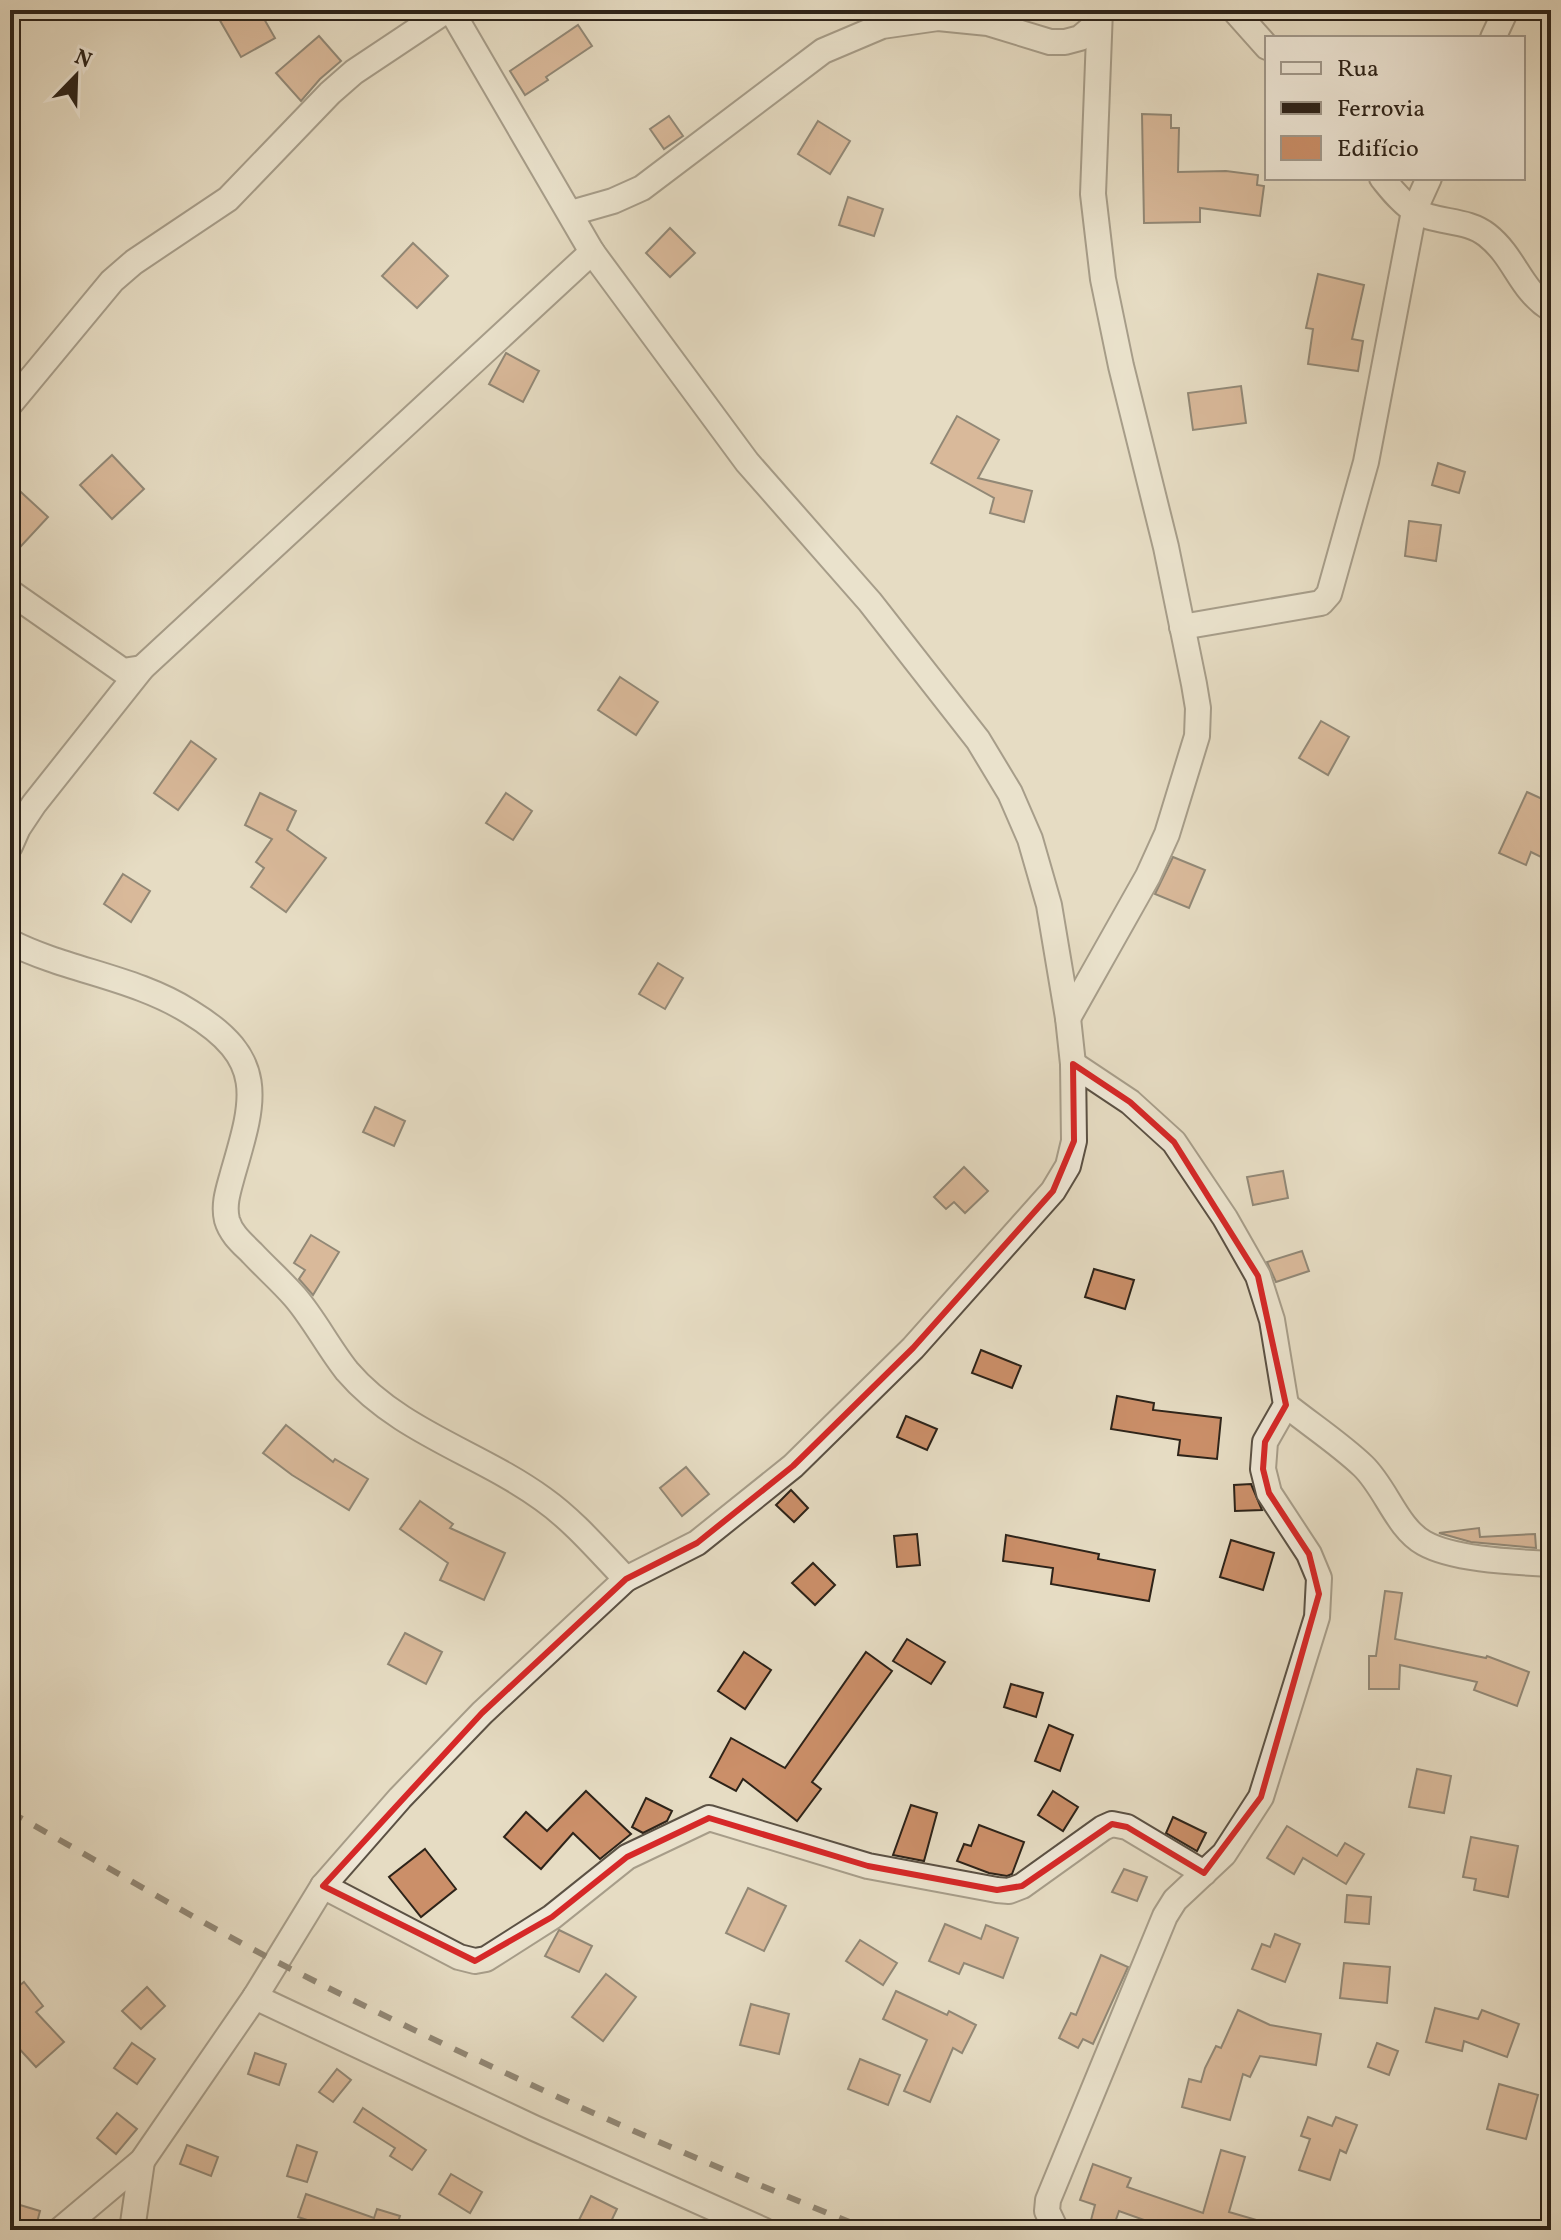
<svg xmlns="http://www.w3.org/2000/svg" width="1561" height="2240" font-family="Vollkorn,serif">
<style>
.building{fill:#cb8f69;stroke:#2d2319;stroke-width:2}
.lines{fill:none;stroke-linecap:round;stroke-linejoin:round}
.minor-casing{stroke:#5b5144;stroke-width:28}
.minor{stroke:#efe8d8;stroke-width:24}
.rail{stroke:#2d2319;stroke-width:6;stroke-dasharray:14 14;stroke-linecap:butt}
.marked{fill:none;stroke:#d62828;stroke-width:6;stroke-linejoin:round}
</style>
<rect width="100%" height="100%" fill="#e6dcc3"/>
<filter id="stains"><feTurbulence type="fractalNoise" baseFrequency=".0025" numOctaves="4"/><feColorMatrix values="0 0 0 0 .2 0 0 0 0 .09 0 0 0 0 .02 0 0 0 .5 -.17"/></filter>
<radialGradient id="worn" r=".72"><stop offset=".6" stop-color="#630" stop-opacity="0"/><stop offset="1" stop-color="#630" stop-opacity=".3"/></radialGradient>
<g class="building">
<polygon points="230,10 259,10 275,38 241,57 218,17"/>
<polygon points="578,25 592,46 546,77 548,80 525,95 510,71"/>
<polygon points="319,36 341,61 320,79 301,101 276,73"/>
<polygon points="1142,114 1171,115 1171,128 1179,128 1178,172 1226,171 1258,175 1257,185 1264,186 1260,216 1200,208 1200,222 1144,223"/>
<polygon points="669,116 683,136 664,149 650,129"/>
<polygon points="818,121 850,141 830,174 798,154"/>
<polygon points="848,197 883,209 874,236 839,225"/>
<polygon points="670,228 695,253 670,277 646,253"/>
<polygon points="413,243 448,276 417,308 382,276"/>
<polygon points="1318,274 1364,285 1352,339 1363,341 1358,371 1308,364 1313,329 1306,328"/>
<polygon points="506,353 539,371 523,402 489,384"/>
<polygon points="1241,386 1246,423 1193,430 1188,393"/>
<polygon points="957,416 999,440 978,478 1032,491 1024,522 990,513 994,498 931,463"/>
<polygon points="112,455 144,489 112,519 80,485"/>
<polygon points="1438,463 1465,472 1459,493 1432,485"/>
<polygon points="10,482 48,517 10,558"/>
<polygon points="1409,521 1441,525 1436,561 1405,556"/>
<polygon points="620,677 658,702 636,735 598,710"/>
<polygon points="1321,721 1349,737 1328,775 1299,758"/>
<polygon points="191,741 216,759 178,810 154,793"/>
<polygon points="1527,792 1551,803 1551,841 1543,858 1531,852 1526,865 1499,853"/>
<polygon points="260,793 296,811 287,830 326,858 286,912 251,887 264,868 256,862 272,839 245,825"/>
<polygon points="506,793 532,811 513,840 486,823"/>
<polygon points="1173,857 1205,870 1189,908 1155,894"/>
<polygon points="123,874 150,891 131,922 104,904"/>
<polygon points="658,963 683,978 665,1009 639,994"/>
<polygon points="375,1107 405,1121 394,1146 363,1132"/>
<polygon points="964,1167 988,1191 965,1213 954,1202 946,1209 934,1197"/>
<polygon points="1283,1171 1288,1198 1253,1205 1247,1177"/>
<polygon points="311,1235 339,1252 313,1295 299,1279 305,1270 294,1263"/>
<polygon points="1302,1251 1309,1271 1276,1282 1267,1262"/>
<polygon points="1094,1269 1134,1280 1125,1309 1085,1297"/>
<polygon points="981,1350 1021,1366 1012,1388 972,1373"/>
<polygon points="1117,1396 1154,1403 1153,1410 1221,1418 1217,1459 1178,1455 1180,1440 1111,1429"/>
<polygon points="906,1416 937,1429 927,1450 897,1437"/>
<polygon points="286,1425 333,1462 335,1459 368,1479 349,1510 292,1475 263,1453"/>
<polygon points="686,1467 709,1494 682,1516 660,1488"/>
<polygon points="1251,1484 1262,1510 1235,1511 1234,1485"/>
<polygon points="791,1490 808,1508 794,1522 776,1505"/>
<polygon points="420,1501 453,1524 450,1528 505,1553 484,1600 440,1580 448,1563 400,1529"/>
<polygon points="1479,1528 1480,1537 1535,1534 1536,1548 1471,1542 1439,1533"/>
<polygon points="917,1534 920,1565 897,1567 894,1536"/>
<polygon points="1006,1535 1099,1554 1098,1559 1155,1570 1149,1601 1051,1584 1053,1568 1003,1561"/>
<polygon points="1231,1540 1274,1553 1263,1590 1220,1577"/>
<polygon points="813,1563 835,1585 815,1605 792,1583"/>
<polygon points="1385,1591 1402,1593 1395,1639 1486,1658 1487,1656 1529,1672 1517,1706 1474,1690 1477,1682 1400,1665 1399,1689 1369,1689 1369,1656 1376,1656"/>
<polygon points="405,1633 442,1652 426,1684 388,1664"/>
<polygon points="907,1639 945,1662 931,1684 893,1661"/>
<polygon points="744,1652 771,1670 745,1709 718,1691"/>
<polygon points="866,1652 892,1671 812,1782 821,1789 797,1821 743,1779 736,1791 710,1777 731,1738 785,1768"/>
<polygon points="1011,1684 1043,1693 1036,1717 1004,1707"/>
<polygon points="1049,1725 1073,1735 1060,1771 1035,1761"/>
<polygon points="1417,1769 1451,1776 1444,1813 1409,1807"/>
<polygon points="586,1791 631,1834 600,1859 573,1833 541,1869 504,1837 526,1812 547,1831"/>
<polygon points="1053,1791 1078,1807 1063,1831 1038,1815"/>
<polygon points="646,1798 672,1811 667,1821 643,1833 632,1827"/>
<polygon points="911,1805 937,1813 924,1861 893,1855"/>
<polygon points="1173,1817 1206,1833 1197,1851 1166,1833"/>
<polygon points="979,1825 1024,1842 1012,1874 1007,1876 989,1873 957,1861 964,1844 971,1846"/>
<polygon points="1287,1826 1337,1856 1345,1843 1364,1854 1346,1884 1303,1858 1294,1874 1267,1858"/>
<polygon points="1471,1837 1518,1846 1508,1897 1474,1890 1476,1879 1463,1877"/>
<polygon points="425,1849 456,1889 421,1917 389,1877"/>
<polygon points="1124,1869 1147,1877 1137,1901 1112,1892"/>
<polygon points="748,1888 786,1906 764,1951 726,1933"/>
<polygon points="1347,1895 1371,1897 1369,1924 1345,1922"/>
<polygon points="945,1924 981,1939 986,1925 1018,1938 1003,1978 964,1963 959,1974 929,1961"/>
<polygon points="559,1930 592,1946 579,1972 545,1956"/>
<polygon points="1275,1934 1300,1944 1285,1982 1252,1969 1262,1944 1270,1947"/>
<polygon points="860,1940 897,1963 883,1985 846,1961"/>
<polygon points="1101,1955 1128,1967 1093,2044 1083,2039 1078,2048 1059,2038 1071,2013 1076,2015"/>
<polygon points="1344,1963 1390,1967 1387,2003 1340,1998"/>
<polygon points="606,1974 636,1997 603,2041 572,2017"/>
<polygon points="24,1982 43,2006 36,2012 64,2042 36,2067 14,2043 19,2038 10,2026 10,1993"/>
<polygon points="147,1987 165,2006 141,2029 122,2011"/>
<polygon points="896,1991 947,2015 949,2011 976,2025 962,2053 953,2048 930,2102 904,2091 927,2040 883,2019"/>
<polygon points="751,2004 789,2014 779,2054 740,2045"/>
<polygon points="1435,2008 1478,2019 1482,2010 1519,2024 1507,2057 1464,2041 1462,2051 1426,2042"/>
<polygon points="1238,2010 1270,2025 1321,2034 1316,2065 1260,2056 1250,2077 1243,2074 1230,2120 1182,2107 1189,2079 1201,2082 1205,2068 1216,2046 1221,2048"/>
<polygon points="132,2043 155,2059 137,2084 114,2068"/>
<polygon points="1377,2043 1398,2051 1389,2075 1368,2067"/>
<polygon points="255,2053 286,2064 279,2085 248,2074"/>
<polygon points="860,2059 900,2075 888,2105 848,2089"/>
<polygon points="337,2069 351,2080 333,2102 319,2092"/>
<polygon points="1499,2084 1538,2095 1526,2139 1487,2129"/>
<polygon points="363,2108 426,2150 412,2170 390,2156 395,2148 354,2122"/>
<polygon points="117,2113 137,2129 116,2154 97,2138"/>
<polygon points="1308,2117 1332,2126 1336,2117 1357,2125 1346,2153 1340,2150 1330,2180 1299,2170 1310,2139 1301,2136"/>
<polygon points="187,2145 218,2157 211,2176 180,2164"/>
<polygon points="297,2145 317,2152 307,2182 287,2176"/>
<polygon points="1221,2150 1245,2157 1229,2212 1274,2225 1273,2230 1172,2230 1119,2211 1113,2228 1091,2220 1095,2205 1080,2200 1093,2164 1131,2178 1127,2187 1203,2213"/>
<polygon points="451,2174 482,2192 470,2213 439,2194"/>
<polygon points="306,2194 374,2218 377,2209 400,2216 397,2225 401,2227 401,2230 338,2230 298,2217"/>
<polygon points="591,2196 617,2209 607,2230 574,2230"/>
<polygon points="10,2202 40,2211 35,2230 10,2230"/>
</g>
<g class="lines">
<defs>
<g id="minor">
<polyline points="1234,10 1267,47"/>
<polyline points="1493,38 1506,10"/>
<path d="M1382,178c9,11 18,23 30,31 22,15 54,9 75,26 29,23 32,54 64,74"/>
<polyline points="571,213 613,201 642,188 823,51 882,26 938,18 988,23 1050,42 1065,42 1080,38 1099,22"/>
<polyline points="10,404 112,281 134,262 228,199 330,93 354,72 447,10"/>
<polyline points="10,592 123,671 142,668"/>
<polyline points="1182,627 1321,603 1329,594 1366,462 1414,211 1429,178"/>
<polyline points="10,846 18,828 34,804 142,668 592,252"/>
<path d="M10,942c57,29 125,35 180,70 77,47 65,86 43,161 -4,15 -10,31 -6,47 4,14 15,23 25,33 14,15 29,28 43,44 19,22 33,50 52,74 52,61 133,82 196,128 31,22 57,53 83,80"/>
<polyline points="1068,1018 1148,876 1167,834 1197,736 1198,708 1194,684 1166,547 1121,366 1103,279 1093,194 1100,10"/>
<path d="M1286,1405c25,20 54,39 77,61 23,22 34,62 61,77 30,17 92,19 127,21"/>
<polyline points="323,1886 459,1957 475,1961 486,1959 552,1917 627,1857 709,1818 868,1866 997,1890 1009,1891 1022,1886 1103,1828 1112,1824 1127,1827 1204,1873"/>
<polyline points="255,1997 534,2128 763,2230"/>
<polyline points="60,2230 142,2161 255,1997 323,1886 400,1798 482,1713 626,1579 697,1543 793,1466 913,1348 1053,1191 1068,1166 1074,1141 1073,1064 1068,1018 1049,905 1030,839 1010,793 978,740 870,602 747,462 592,252 451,10"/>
<polyline points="132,2230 142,2161"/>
<polyline points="1056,2230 1047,2211 1048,2200 1165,1916 1175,1900 1224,1854 1261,1797 1317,1617 1319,1578 1309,1554 1269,1493 1263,1469 1265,1442 1286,1405 1272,1320 1258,1276 1225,1218 1174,1142 1130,1102 1073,1064"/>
</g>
</defs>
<use href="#minor" class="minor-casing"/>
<use href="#minor" class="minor"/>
<path class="rail" d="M10,1812c90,50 178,104 269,151 192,98 390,186 590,267"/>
</g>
<path d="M0 0H1561V2240H0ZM1073,1064l57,38 44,40 84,134 28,129 -21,37 -2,27 6,24 40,61 10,40 -58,203 -57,76 -77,-46 -15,-3 -90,62 -25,4 -129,-24 -159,-48 -82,39 -75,60 -77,44 -152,-75 159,-173 144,-134 71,-36 96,-77 120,-118 140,-157 21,-50z" fill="#e6dcc3" fill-opacity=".55" fill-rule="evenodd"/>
<path class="marked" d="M1073,1064l57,38 44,40 84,134 28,129 -21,37 -2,27 6,24 40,61 10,40 -58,203 -57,76 -77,-46 -15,-3 -90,62 -25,4 -129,-24 -159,-48 -82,39 -75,60 -77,44 -152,-75 159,-173 144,-134 71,-36 96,-77 120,-118 140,-157 21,-50z"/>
<rect width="1561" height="2240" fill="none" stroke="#e6dcc3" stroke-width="40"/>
<rect x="12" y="12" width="1537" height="2216" fill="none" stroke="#2d2319" stroke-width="4"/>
<rect x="20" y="20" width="1521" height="2200" fill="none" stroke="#2d2319" stroke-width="2"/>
<rect x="1265" y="36" width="260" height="144" fill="#efe8d8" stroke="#a1998c" stroke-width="2"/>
<rect x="1281" y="62" width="40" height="12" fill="#efe8d8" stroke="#a1998c" stroke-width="2"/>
<text x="1337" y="76" font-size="24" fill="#2d2319">Rua</text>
<rect x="1281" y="102" width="40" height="12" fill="#2d2319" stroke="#a1998c" stroke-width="2"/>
<text x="1337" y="116" font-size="24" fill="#2d2319">Ferrovia</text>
<rect x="1281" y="136" width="40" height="24" fill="#cb8f69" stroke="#a1998c" stroke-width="2"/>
<text x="1337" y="156" font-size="24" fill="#2d2319">Edifício</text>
<g transform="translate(76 76) rotate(23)" stroke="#efe8d8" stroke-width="6" paint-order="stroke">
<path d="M0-6L14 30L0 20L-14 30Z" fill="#2d2319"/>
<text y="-12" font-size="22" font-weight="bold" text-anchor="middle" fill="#2d2319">N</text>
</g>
<rect width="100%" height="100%" filter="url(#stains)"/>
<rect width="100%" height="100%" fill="url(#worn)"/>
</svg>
